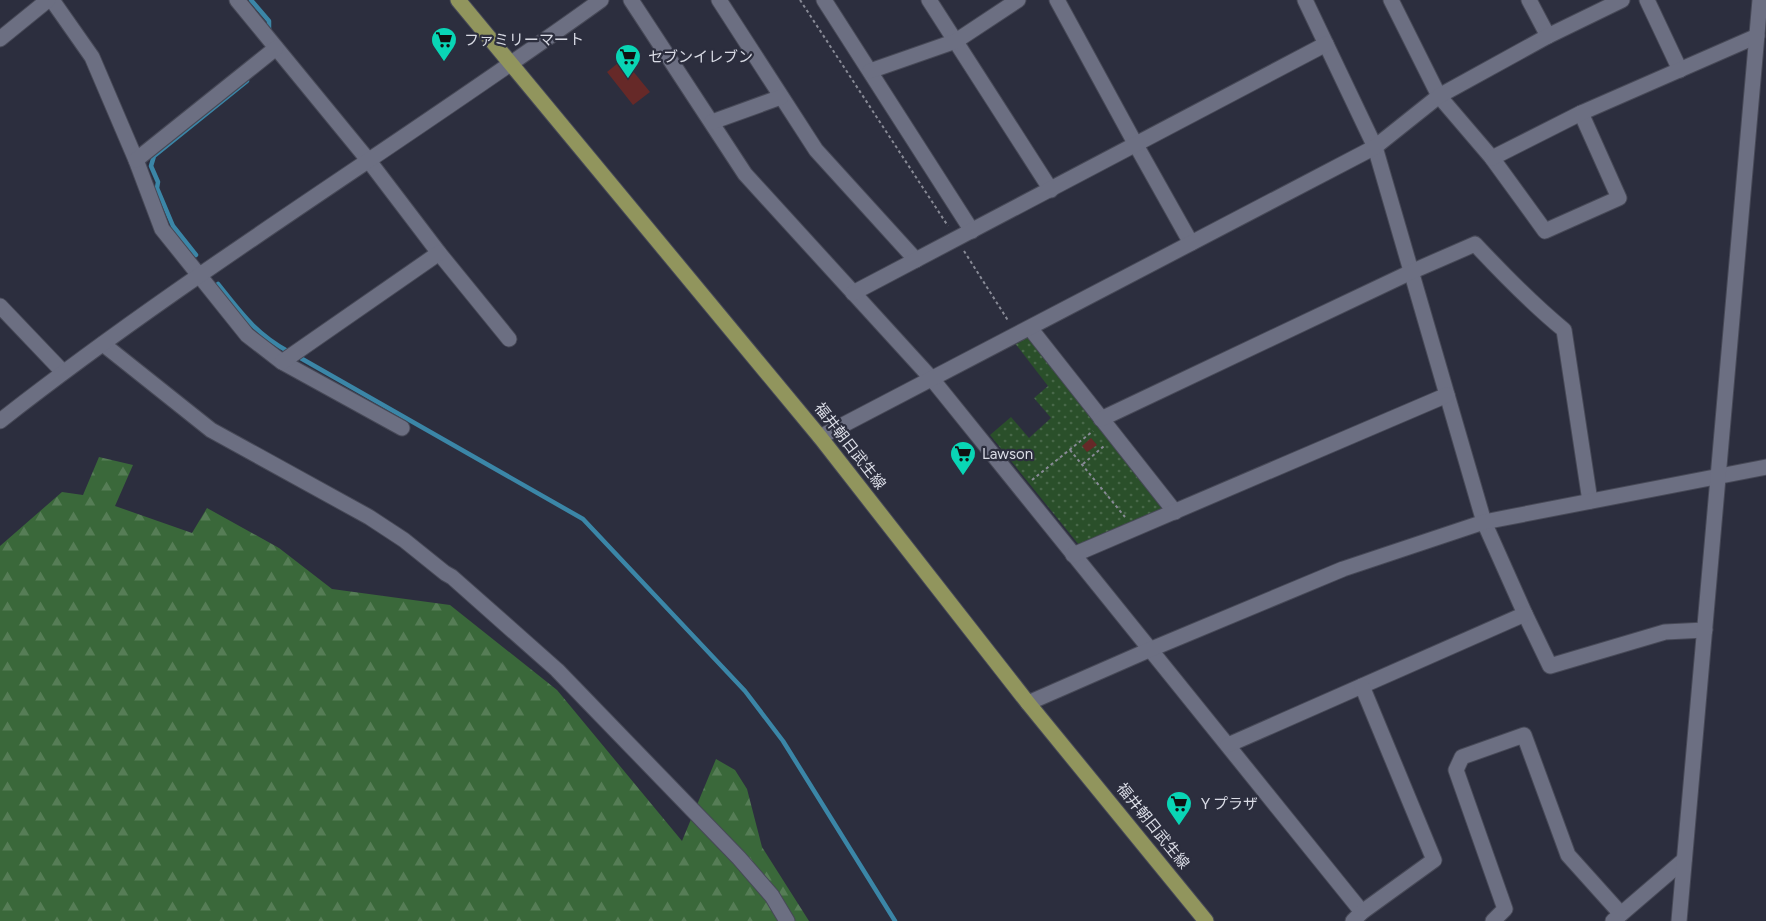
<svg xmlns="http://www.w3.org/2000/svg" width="1766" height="921" font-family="Figtree,'Noto Sans JP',sans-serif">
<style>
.forest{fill:url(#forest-firs)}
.park{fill:url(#park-dots)}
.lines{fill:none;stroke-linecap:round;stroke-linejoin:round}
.stream{stroke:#3b86a7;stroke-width:4.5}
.building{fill:#662928}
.minor-casing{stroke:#474957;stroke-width:17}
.major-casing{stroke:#474957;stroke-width:17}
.path{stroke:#888a96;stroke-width:2;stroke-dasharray:3 3;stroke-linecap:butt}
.minor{stroke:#6c6f82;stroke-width:15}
.major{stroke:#91955d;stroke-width:15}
.labels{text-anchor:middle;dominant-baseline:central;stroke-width:4.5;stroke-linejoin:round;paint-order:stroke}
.poi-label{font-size:15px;fill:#dadce6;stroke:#2c2e3e;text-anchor:start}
.street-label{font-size:15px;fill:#dadce6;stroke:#2c2e3e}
</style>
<defs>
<pattern id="forest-firs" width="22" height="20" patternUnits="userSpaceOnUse" patternTransform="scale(1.5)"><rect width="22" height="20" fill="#3a683a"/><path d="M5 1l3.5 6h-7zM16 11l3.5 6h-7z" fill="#567d56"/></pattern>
<pattern id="park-dots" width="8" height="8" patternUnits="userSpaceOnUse" patternTransform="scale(1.5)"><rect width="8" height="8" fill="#2a4f2a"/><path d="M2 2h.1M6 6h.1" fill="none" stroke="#486849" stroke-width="1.8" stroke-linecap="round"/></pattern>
</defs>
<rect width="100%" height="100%" fill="#2c2e3e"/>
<polygon class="forest" points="99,457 133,465 115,506 192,533 207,508 279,548 332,589 450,605 557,690 682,841 716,759 735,770 747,789 762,847 809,921 0,921 0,546 62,492 83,495"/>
<polygon class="park" points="1026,335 1163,510 1079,545 990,435 1011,417 1029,438 1051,418 1034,398 1048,386 1014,342"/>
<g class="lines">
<g class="stream">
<polyline points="251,0 269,21 269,32"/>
<polyline points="196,255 173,226 157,188 158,182 151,166 154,156 247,81"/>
<path d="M218,284c24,30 37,49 71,68"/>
<polyline points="297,356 583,519 745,691 783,741 895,921"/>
</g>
</g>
<g class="building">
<polygon points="623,59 650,92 633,105 607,72"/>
<polygon points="1091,438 1097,445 1087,452 1082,446"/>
</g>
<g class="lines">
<defs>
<g id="minor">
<polyline points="52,0 92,57 136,160 162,229 247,335 282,362 402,428"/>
<polyline points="237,0 369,161 439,253 509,339"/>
<polyline points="631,0 745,174 932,379 1362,912"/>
<polyline points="719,0 816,150 916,260"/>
<polyline points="824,0 972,231"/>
<polyline points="929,0 1051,190"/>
<polyline points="1057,0 1136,145 1191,243"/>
<polyline points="1305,0 1375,147 1484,522 1525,614 1550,666 1665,632 1705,630"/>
<polyline points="1391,0 1439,96 1492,158 1545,231 1619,198 1581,113"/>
<polyline points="1529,0 1548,36"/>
<polyline points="1647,0 1680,70"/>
<polyline points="0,39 48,0"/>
<polyline points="870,71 956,41 1018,0"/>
<polyline points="712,122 781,97"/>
<polyline points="1492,158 1581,113 1757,36"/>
<polyline points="136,160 276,48"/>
<polyline points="853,293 1326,44"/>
<polyline points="0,306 63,372"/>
<polyline points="1030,328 1175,512"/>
<polyline points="103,344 211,430 369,517 404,540 445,573 452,577 557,670 739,858 772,896 787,921"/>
<polyline points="282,362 439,253"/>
<path d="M1101,419l310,-147 64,-28c29,31 57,60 89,86l26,171"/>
<path d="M0,421c193,-151 403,-278 601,-421"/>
<polyline points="820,437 1375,147 1439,96 1548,36 1622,0"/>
<polyline points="1073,555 1447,395"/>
<polyline points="1028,703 1149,650 1343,569 1484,522 1766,467"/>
<polyline points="1228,745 1525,614"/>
<polyline points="1353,921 1362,912 1434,860 1362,686"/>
<polyline points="1493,921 1505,909 1456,770 1462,757 1524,735 1568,855 1621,914"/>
<polyline points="1613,921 1684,860"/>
<polyline points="1679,921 1760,0"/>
</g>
<polyline id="major" points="458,0 820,437 1028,703 1206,921"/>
</defs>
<use href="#minor" class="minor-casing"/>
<use href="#major" class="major-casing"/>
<g class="path">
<polyline points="800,0 948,226"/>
<polyline points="964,251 1009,322"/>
<polyline points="1070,450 1125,517"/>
<polyline points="1083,464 1104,446"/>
<polyline points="1032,480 1093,431"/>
</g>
<use href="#minor" class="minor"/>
<use href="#major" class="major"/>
</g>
<defs>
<symbol id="supermarket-pin" viewBox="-11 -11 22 30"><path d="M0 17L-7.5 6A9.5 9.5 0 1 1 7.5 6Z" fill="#09d5b5" stroke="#2c2e3e"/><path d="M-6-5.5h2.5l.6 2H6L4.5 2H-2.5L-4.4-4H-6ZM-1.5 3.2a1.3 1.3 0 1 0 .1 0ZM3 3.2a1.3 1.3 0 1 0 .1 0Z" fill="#111"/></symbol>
</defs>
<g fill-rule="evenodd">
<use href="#supermarket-pin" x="429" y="25" width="30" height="40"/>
<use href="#supermarket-pin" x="613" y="42" width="30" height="40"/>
<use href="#supermarket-pin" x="948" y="439" width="30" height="40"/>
<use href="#supermarket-pin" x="1164" y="789" width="30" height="40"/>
</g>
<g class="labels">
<g class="poi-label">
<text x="464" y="40">ファミリーマート</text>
<text x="648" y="57">セブンイレブン</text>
<text x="982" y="454">Lawson</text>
<text x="1198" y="804">Ｙプラザ</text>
</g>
<g class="street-label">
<text transform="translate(850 446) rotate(52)">福井朝日武生線</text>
<text transform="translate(1153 826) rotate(51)">福井朝日武生線</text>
</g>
</g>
</svg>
